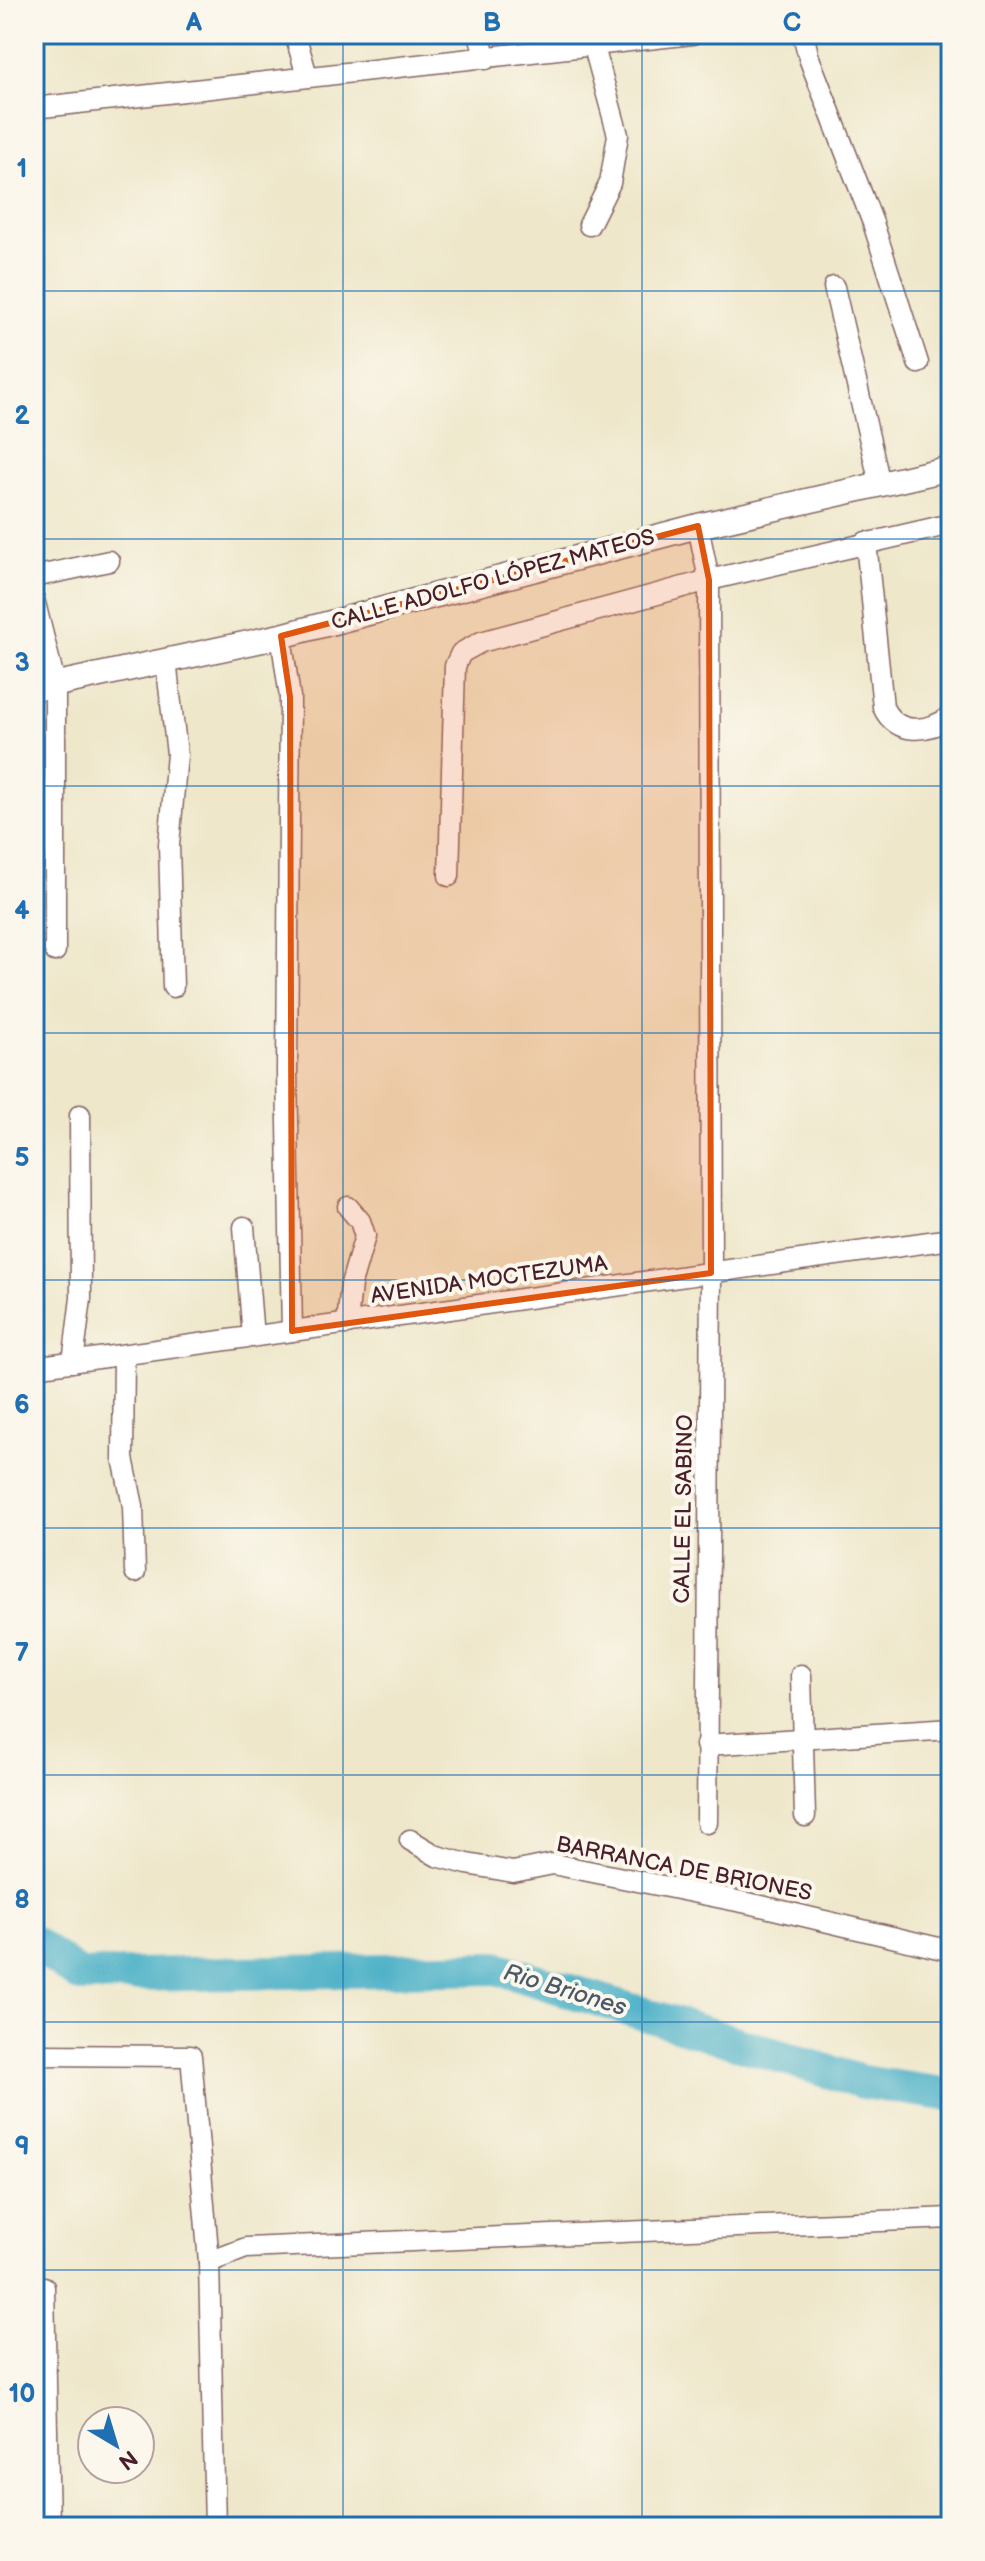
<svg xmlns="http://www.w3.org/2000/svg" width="985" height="2561" font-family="'Balsamiq Sans',sans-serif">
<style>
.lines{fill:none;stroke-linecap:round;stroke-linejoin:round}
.river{stroke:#47afc6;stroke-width:34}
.minor-casing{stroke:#836563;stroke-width:23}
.major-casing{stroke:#836563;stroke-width:27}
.minor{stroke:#fff;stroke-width:20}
.major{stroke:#fff;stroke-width:24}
.marked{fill:#e0560e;fill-opacity:0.2;stroke:#e0560e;stroke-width:6;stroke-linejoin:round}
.grid{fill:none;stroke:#1f6fb2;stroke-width:2;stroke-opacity:0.55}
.labels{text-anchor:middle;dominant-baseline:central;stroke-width:8;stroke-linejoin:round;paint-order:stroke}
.street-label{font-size:22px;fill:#4a1f2b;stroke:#fbf7ec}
.water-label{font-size:24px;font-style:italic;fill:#495969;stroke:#fbf7ec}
.neatline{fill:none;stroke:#1f6fb2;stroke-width:3}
.grid-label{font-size:26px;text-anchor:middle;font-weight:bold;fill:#1f6fb2}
</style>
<rect width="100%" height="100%" fill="#fbf7ec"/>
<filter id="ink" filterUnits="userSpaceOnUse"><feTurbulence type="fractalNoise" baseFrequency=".0125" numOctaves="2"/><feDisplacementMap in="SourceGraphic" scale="16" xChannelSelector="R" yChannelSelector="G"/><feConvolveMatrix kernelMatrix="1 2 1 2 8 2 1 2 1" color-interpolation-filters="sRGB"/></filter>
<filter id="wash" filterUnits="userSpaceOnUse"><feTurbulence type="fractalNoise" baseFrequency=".006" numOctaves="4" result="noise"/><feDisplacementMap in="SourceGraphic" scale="32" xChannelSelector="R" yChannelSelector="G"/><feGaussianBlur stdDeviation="1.8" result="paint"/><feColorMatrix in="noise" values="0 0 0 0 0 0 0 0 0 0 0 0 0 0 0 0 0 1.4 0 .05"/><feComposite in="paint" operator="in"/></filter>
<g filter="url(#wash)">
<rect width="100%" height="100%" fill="#eee7ca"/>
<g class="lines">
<polyline class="river" points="34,1943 80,1976 497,1968 862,2082 951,2095"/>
</g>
</g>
<g filter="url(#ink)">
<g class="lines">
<defs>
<g id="minor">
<polyline points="295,34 307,76"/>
<polyline points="479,34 486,59"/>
<polyline points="803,34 809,58 873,223 918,363"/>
<polyline points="34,108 692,34"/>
<polyline points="589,225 610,183 618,135 594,47"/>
<polyline points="834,287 880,484"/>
<polyline points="698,526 709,580 711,1273 707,1823"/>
<path d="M866,542l17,165c13,29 45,26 68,9"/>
<polyline points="34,577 109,561"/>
<polyline points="34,599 55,683 55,951"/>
<polyline points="281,636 290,697 287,1071 292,1331"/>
<polyline points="166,661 177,754 169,845 173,987"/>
<polyline points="449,876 455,666 461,653 481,642 709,580 951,524"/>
<polyline points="244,1227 253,1337"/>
<polyline points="347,1324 351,1284 365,1236 360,1221 348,1207"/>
<polyline points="124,1355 123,1458 133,1506 135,1572"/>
<polyline points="73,1362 81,1298 80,1115"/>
<polyline points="34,1367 951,1239"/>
<polyline points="801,1675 805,1816"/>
<polyline points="706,1745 951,1729"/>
<polyline points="410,1840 437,1856 467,1864 513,1872 553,1864 757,1905 951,1951"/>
<polyline points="34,2055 191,2056 209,2262 215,2527"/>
<polyline points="209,2262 246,2248 951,2218"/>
<polyline points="44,2287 49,2527"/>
</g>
<polyline id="major" points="34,689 281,636 698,526 951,468"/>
</defs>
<use href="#minor" class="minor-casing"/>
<use href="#major" class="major-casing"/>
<use href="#minor" class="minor"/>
<use href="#major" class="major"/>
</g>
</g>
<path class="marked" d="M698,526l11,54 2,693 -419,58 -2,-634 -9,-61z"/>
<path class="grid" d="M343,34v2493M642,34v2493M34,291h917M34,539h917M34,786h917M34,1033h917M34,1280h917M34,1528h917M34,1775h917M34,2022h917M34,2270h917"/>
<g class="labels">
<g class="street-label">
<text transform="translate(493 580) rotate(-15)">CALLE ADOLFO LÓPEZ MATEOS</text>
<text transform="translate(489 1280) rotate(-8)">AVENIDA MOCTEZUMA</text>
<text transform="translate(684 1509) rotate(-89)">CALLE EL SABINO</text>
<text transform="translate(684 1869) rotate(11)">BARRANCA DE BRIONES</text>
</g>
<g class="water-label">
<text transform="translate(565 1990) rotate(17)">Rio Briones</text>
</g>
</g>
<rect width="985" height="2561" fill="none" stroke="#fbf7ec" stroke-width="88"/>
<g transform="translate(116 2445) rotate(142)"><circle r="38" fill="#fbf7ec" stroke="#b4a19f" stroke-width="2"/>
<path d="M0-6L14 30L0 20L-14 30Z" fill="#1f6fb2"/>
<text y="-12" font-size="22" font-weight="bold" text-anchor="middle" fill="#4a1f2b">N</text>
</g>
<rect x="44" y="44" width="897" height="2473" class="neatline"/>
<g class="grid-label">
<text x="194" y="31">A</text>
<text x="492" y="31">B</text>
<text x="792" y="31">C</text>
<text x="22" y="177">1</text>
<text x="22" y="424">2</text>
<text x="22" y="671">3</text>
<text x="22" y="919">4</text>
<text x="22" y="1166">5</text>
<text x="22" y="1413">6</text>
<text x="22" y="1661">7</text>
<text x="22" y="1908">8</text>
<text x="22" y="2155">9</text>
<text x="22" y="2402">10</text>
</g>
</svg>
